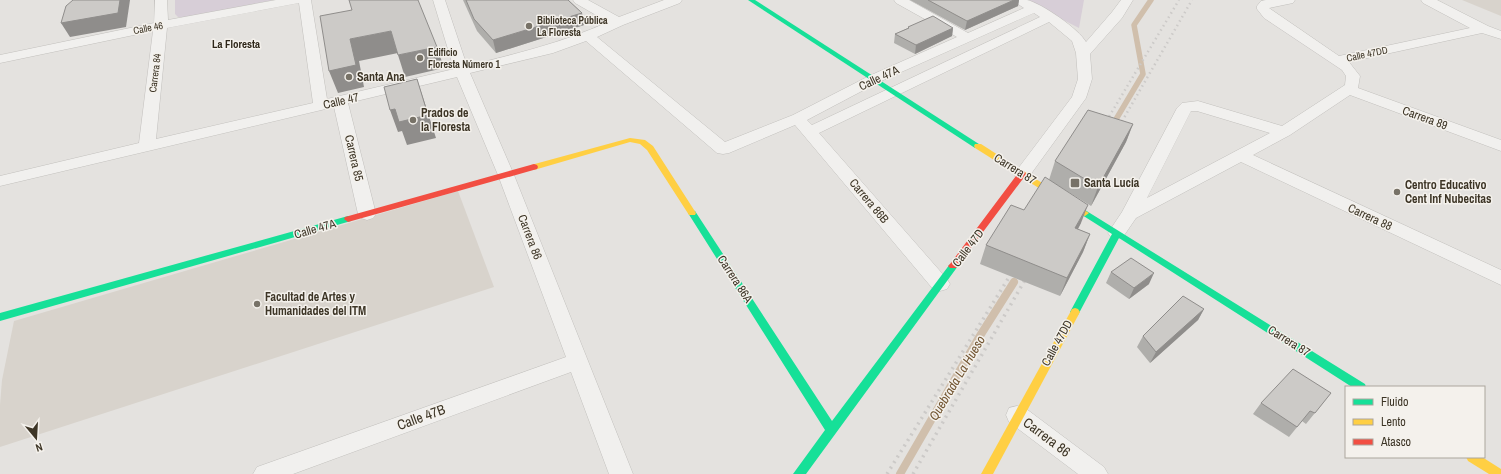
<svg xmlns="http://www.w3.org/2000/svg" width="1501" height="474" font-family="'Archivo Narrow',sans-serif">
<style>
.built{fill:#d8d3cc}
.green{fill:#d7ced7}
.lines{fill:none;stroke-linecap:round;stroke-linejoin:round}
.stream-far1{stroke:#d0bfac;stroke-width:5.5}
.stream{stroke:#d0bfac;stroke-width:8}
.street-casing{stroke:#c2c0bd;stroke-width:1}
.street{fill:#f1f0ee;fill-rule:evenodd}
.fast{fill:#16e098;fill-rule:evenodd}
.slow{fill:#ffcf43;fill-rule:evenodd}
.jam{fill:#f24e42;fill-rule:evenodd}
.rail-far1{stroke:#cccac8;stroke-width:2.5;stroke-dasharray:1.5 3.5;stroke-linecap:butt}
.rail{stroke:#cccac8;stroke-width:3.5;stroke-dasharray:2 4.5;stroke-linecap:butt}
.wall{fill:#afaeab}
.shaded-wall{fill:#8f8d8b}
.building{fill:#cccac7;stroke:#8f8d8b}
.poi-dot{fill:#777267;stroke:#f4f1ec;stroke-width:1.5}
.labels{text-anchor:middle;dominant-baseline:central;stroke-width:3;stroke-linejoin:round;paint-order:stroke}
.far-poi-label{font-size:10px;font-weight:bold;fill:#3d3526;stroke:#f4f1ec;text-anchor:start}
.far-street-label{font-size:10px;fill:#3d3526;stroke:#f4f1ec}
.far-neighbourhood-label{font-size:11px;font-weight:bold;fill:#2e2618;stroke:#f4f1ec}
.poi-label{font-size:12px;font-weight:bold;fill:#3d3526;stroke:#f4f1ec;text-anchor:start}
.street-label{font-size:12px;fill:#3d3526;stroke:#f4f1ec}
.water-label{font-size:13px;font-style:italic;fill:#715430;stroke:#f4f1ec}
.near-street-label{font-size:14px;fill:#3d3526;stroke:#f4f1ec}
</style>
<rect width="100%" height="100%" fill="#e4e2df"/>
<g class="built">
<polygon points="1462,0 1501,0 1501,16"/>
<polygon points="458,191 494,287 0,447 0,405 2,380 14,321"/>
</g>
<g class="green">
<polygon points="175,0 274,0 187,17 178,17 175,14"/>
<polygon points="1024,0 1084,0 1079,28"/>
</g>
<g class="lines">
<polyline class="stream-far1" points="1112,126 1143,74 1134,25 1151,0"/>
<polyline class="stream" points="900,474 978,339 1014,282"/>
<defs>
<g id="street">
<path d="M155,0h12l1,20 108,-20h35l16,99 127,-30 -21,-69h12l22,66c48,-12 95,-23 141,-44l-33,-19 -2,-3h15l31,17 45,-17h18l-2,3 -57,22 -26,12 128,105 68,-27 76,-39 88,-39 -61,-34 -2,-3h15l59,33 56,-25 -12,-8c4,0 11,0 15,0 14,3 52,29 59,42l26,-30 9,-12h12l-11,18 -32,36 2,25 -6,19 -58,80 -6,1 -6,-1 -2,-4 58,-77 6,-18 -2,-26 -4,-12 -23,-19 -230,111 128,146 3,5 -3,5 -7,2 -7,-2 -138,-164 -66,28 -6,1 -6,-1 -131,-112 -33,12 -83,20 44,102 119,299h-24l-38,-102 -278,102h-40l4,-7 309,-110 -68,-182 -41,-98 -109,26 28,111 -3,4 -6,2 -6,-2 -3,-4 -24,-107 -334,79v-10l139,-33 14,-112 -153,32v-8l154,-32zM299,3l14,100 -157,36 11,-111zM1034,13l6,4 -228,108 -5,-5 72,-38z"/>
<path d="M1266,0h29l-2,3 -24,5 70,48 131,-28 -47,-25 -2,-3h16l51,26 13,5v8l-19,-6 -133,29 11,14 -2,12 143,52v11l-151,-56 -60,40 -37,20 248,115v15l-260,-123 -105,56 -13,19 -6,2 -6,-2 -3,-4 14,-21 55,-104 5,-5 16,-2 84,25 63,-41 1,-9 -4,-6 -78,-52 -7,-9v-3l4,-5zM1191,111h6l73,22 -123,65z"/>
<polygon points="1017,406 1025,408 1104,467 1108,474 1078,474 1009,422 1006,415 1009,408"/>
</g>
</defs>
<use href="#street" class="street-casing"/>
<use href="#street" class="street"/>
<g class="fast">
<polygon points="748,0 755,0 982,146 978,148 975,148"/>
<polygon points="692,210 695,211 832,421 950,264 956,264 958,266 806,474 793,474 825,430 688,213"/>
<polygon points="1085,210 1365,384 1366,387 1352,387 1119,238 1078,315 1072,315 1070,312 1112,234 1082,215 1081,213"/>
<polygon points="348,216 351,217 352,219 351,221 0,321 0,313"/>
</g>
<g class="slow">
<polygon points="630,138 645,140 653,146 696,213 695,215 689,215 647,150 640,144 630,142 534,170 530,167 531,165"/>
<polygon points="975,144 981,144 1089,213 1085,216 1082,215 975,148 974,146"/>
<polygon points="1075,308 1078,309 1080,312 993,474 981,474 1072,309"/>
<polygon points="1466,457 1482,457 1501,469 1501,474 1489,474 1468,461"/>
</g>
<g class="jam">
<polygon points="534,164 537,165 538,167 537,169 348,222 344,219 345,217"/>
<polygon points="1022,171 1025,172 1026,174 1025,176 956,268 950,268 948,266 950,264 1019,172"/>
</g>
<g class="rail-far1">
<polyline points="1104,125 1179,0"/>
<polyline points="1117,130 1192,0"/>
</g>
<g class="rail">
<polyline points="887,474 1016,266"/>
<polyline points="913,474 1029,273"/>
</g>
</g>
<g class="wall">
<polygon points="463,0 568,0 582,13 584,25 496,53 477,31"/>
<polygon points="910,0 1019,0 1018,6 965,30"/>
<polygon points="908,27 953,28 952,36 915,54 894,43 895,34 908,28"/>
<polygon points="1133,124 1126,142 1091,206 1049,180 1055,161"/>
<polygon points="1024,210 1081,223 1078,229 1090,234 1083,252 1060,296 980,264 986,245"/>
<polygon points="1111,272 1149,284 1129,299 1106,283"/>
<polygon points="1204,309 1198,320 1150,363 1137,347 1143,336"/>
<polygon points="1331,393 1306,424 1302,421 1289,437 1253,414 1261,403"/>
</g>
<g class="shaded-wall">
<polygon points="120,0 130,0 126,27 70,37 61,23"/>
<polygon points="1014,0 1019,0 1018,6 965,30 967,21"/>
<polygon points="582,13 584,25 496,53 493,40"/>
<polygon points="953,28 952,36 915,54 916,45"/>
<polygon points="391,31 398,53 359,61 364,87 338,93 329,71 350,39"/>
<polygon points="437,47 444,68 405,77 398,55"/>
<polygon points="417,79 436,138 407,145 402,131 398,132 390,110"/>
<polygon points="1133,124 1126,142 1091,206 1098,187"/>
<polygon points="1088,205 1081,223 1068,247 1075,228"/>
<polygon points="1090,234 1083,252 1060,296 1067,278"/>
<polygon points="1154,273 1149,284 1129,299 1134,288"/>
<polygon points="1204,309 1198,320 1150,363 1156,352"/>
</g>
<g class="building">
<polygon points="73,0 120,0 118,13 61,23 66,6"/>
<polygon points="349,0 418,0 437,47 398,55 391,31 350,39 356,65 329,71 320,16 352,10"/>
<polygon points="466,0 568,0 582,13 493,40 474,19"/>
<polygon points="928,0 1014,0 967,21"/>
<polygon points="933,16 953,28 916,45 895,34 909,28 908,27"/>
<polygon points="417,79 428,115 399,122 395,109 390,110 384,87"/>
<polygon points="1088,110 1133,124 1098,187 1055,161"/>
<polygon points="1045,177 1088,205 1075,228 1090,234 1067,278 986,245 1011,205 1024,210"/>
<polygon points="1131,258 1154,273 1134,288 1111,272"/>
<polygon points="1183,296 1204,309 1156,352 1143,336"/>
<polygon points="1293,369 1331,393 1315,413 1310,411 1297,427 1261,403"/>
</g>
<g class="poi-dot">
<circle cx="529" cy="26" r="4"/>
<circle cx="420" cy="58" r="4"/>
<circle cx="349" cy="77" r="4"/>
<circle cx="413" cy="120" r="4"/>
<rect x="1070" y="178" width="10" height="10" rx="2"/>
<circle cx="1397" cy="192" r="4"/>
<circle cx="257" cy="304" r="4"/>
</g>
<g class="labels">
<g class="far-poi-label">
<text x="537" y="20">Biblioteca Pública<tspan x="537" dy="12">La Floresta</tspan></text>
<text x="428" y="52">Edificio<tspan x="428" dy="12">Floresta Número 1</tspan></text>
</g>
<g class="far-street-label">
<text transform="translate(148 28) rotate(-11)">Calle 46</text>
<text transform="translate(1367 54) rotate(-12)">Calle 47DD</text>
<text transform="translate(155 73) rotate(-83)">Carrera 84</text>
</g>
<g class="far-neighbourhood-label">
<text x="236" y="44">La Floresta</text>
</g>
<g class="poi-label">
<text x="357" y="77">Santa Ana</text>
<text x="421" y="113">Prados de<tspan x="421" dy="14">la Floresta</tspan></text>
<text x="1084" y="183">Santa Lucía</text>
<text x="1405" y="185">Centro Educativo<tspan x="1405" dy="14">Cent Inf Nubecitas</tspan></text>
<text x="265" y="297">Facultad de Artes y<tspan x="265" dy="14">Humanidades del ITM</tspan></text>
</g>
<g class="street-label">
<text transform="translate(879 78) rotate(-25)">Calle 47A</text>
<text transform="translate(341 101) rotate(-13)">Calle 47</text>
<text transform="translate(1425 118) rotate(20)">Carrera 89</text>
<text transform="translate(354 158) rotate(77)">Carrera 85</text>
<text transform="translate(1015 169) rotate(32)">Carrera 87</text>
<text transform="translate(869 201) rotate(50)">Carrera 86B</text>
<text transform="translate(1370 217) rotate(25)">Carrera 88</text>
<text transform="translate(315 229) rotate(-16)">Calle 47A</text>
<text transform="translate(530 237) rotate(69)">Carrera 86</text>
<text transform="translate(968 248) rotate(-53)">Calle 47D</text>
<text transform="translate(735 279) rotate(57)">Carrera 86A</text>
<text transform="translate(1289 341) rotate(32)">Carrera 87</text>
<text transform="translate(1057 343) rotate(-61)">Calle 47DD</text>
</g>
<g class="water-label">
<text transform="translate(957 378) rotate(-59)">Quebrada La Hueso</text>
</g>
<g class="near-street-label">
<text transform="translate(421 417) rotate(-20)">Calle 47B</text>
<text transform="translate(1047 437) rotate(37)">Carrera 86</text>
</g>
</g>
<rect x="1345" y="386" width="140" height="72" fill="#f4f1ec" stroke="#aba69d"/>
<rect x="1353" y="399" width="20" height="6" fill="#16e098" stroke="#aba69d"/>
<text x="1381" y="406" font-size="12" fill="#3d3526">Fluido</text>
<rect x="1353" y="419" width="20" height="6" fill="#ffcf43" stroke="#aba69d"/>
<text x="1381" y="426" font-size="12" fill="#3d3526">Lento</text>
<rect x="1353" y="439" width="20" height="6" fill="#f24e42" stroke="#aba69d"/>
<text x="1381" y="446" font-size="12" fill="#3d3526">Atasco</text>
<g transform="translate(36 438) rotate(162)" stroke="#f4f1ec" stroke-width="3" paint-order="stroke">
<path d="M0-3L7 15L0 10L-7 15Z" fill="#3d3526"/>
<text y="-6" font-size="11" font-weight="bold" text-anchor="middle" fill="#3d3526">N</text>
</g>
</svg>
